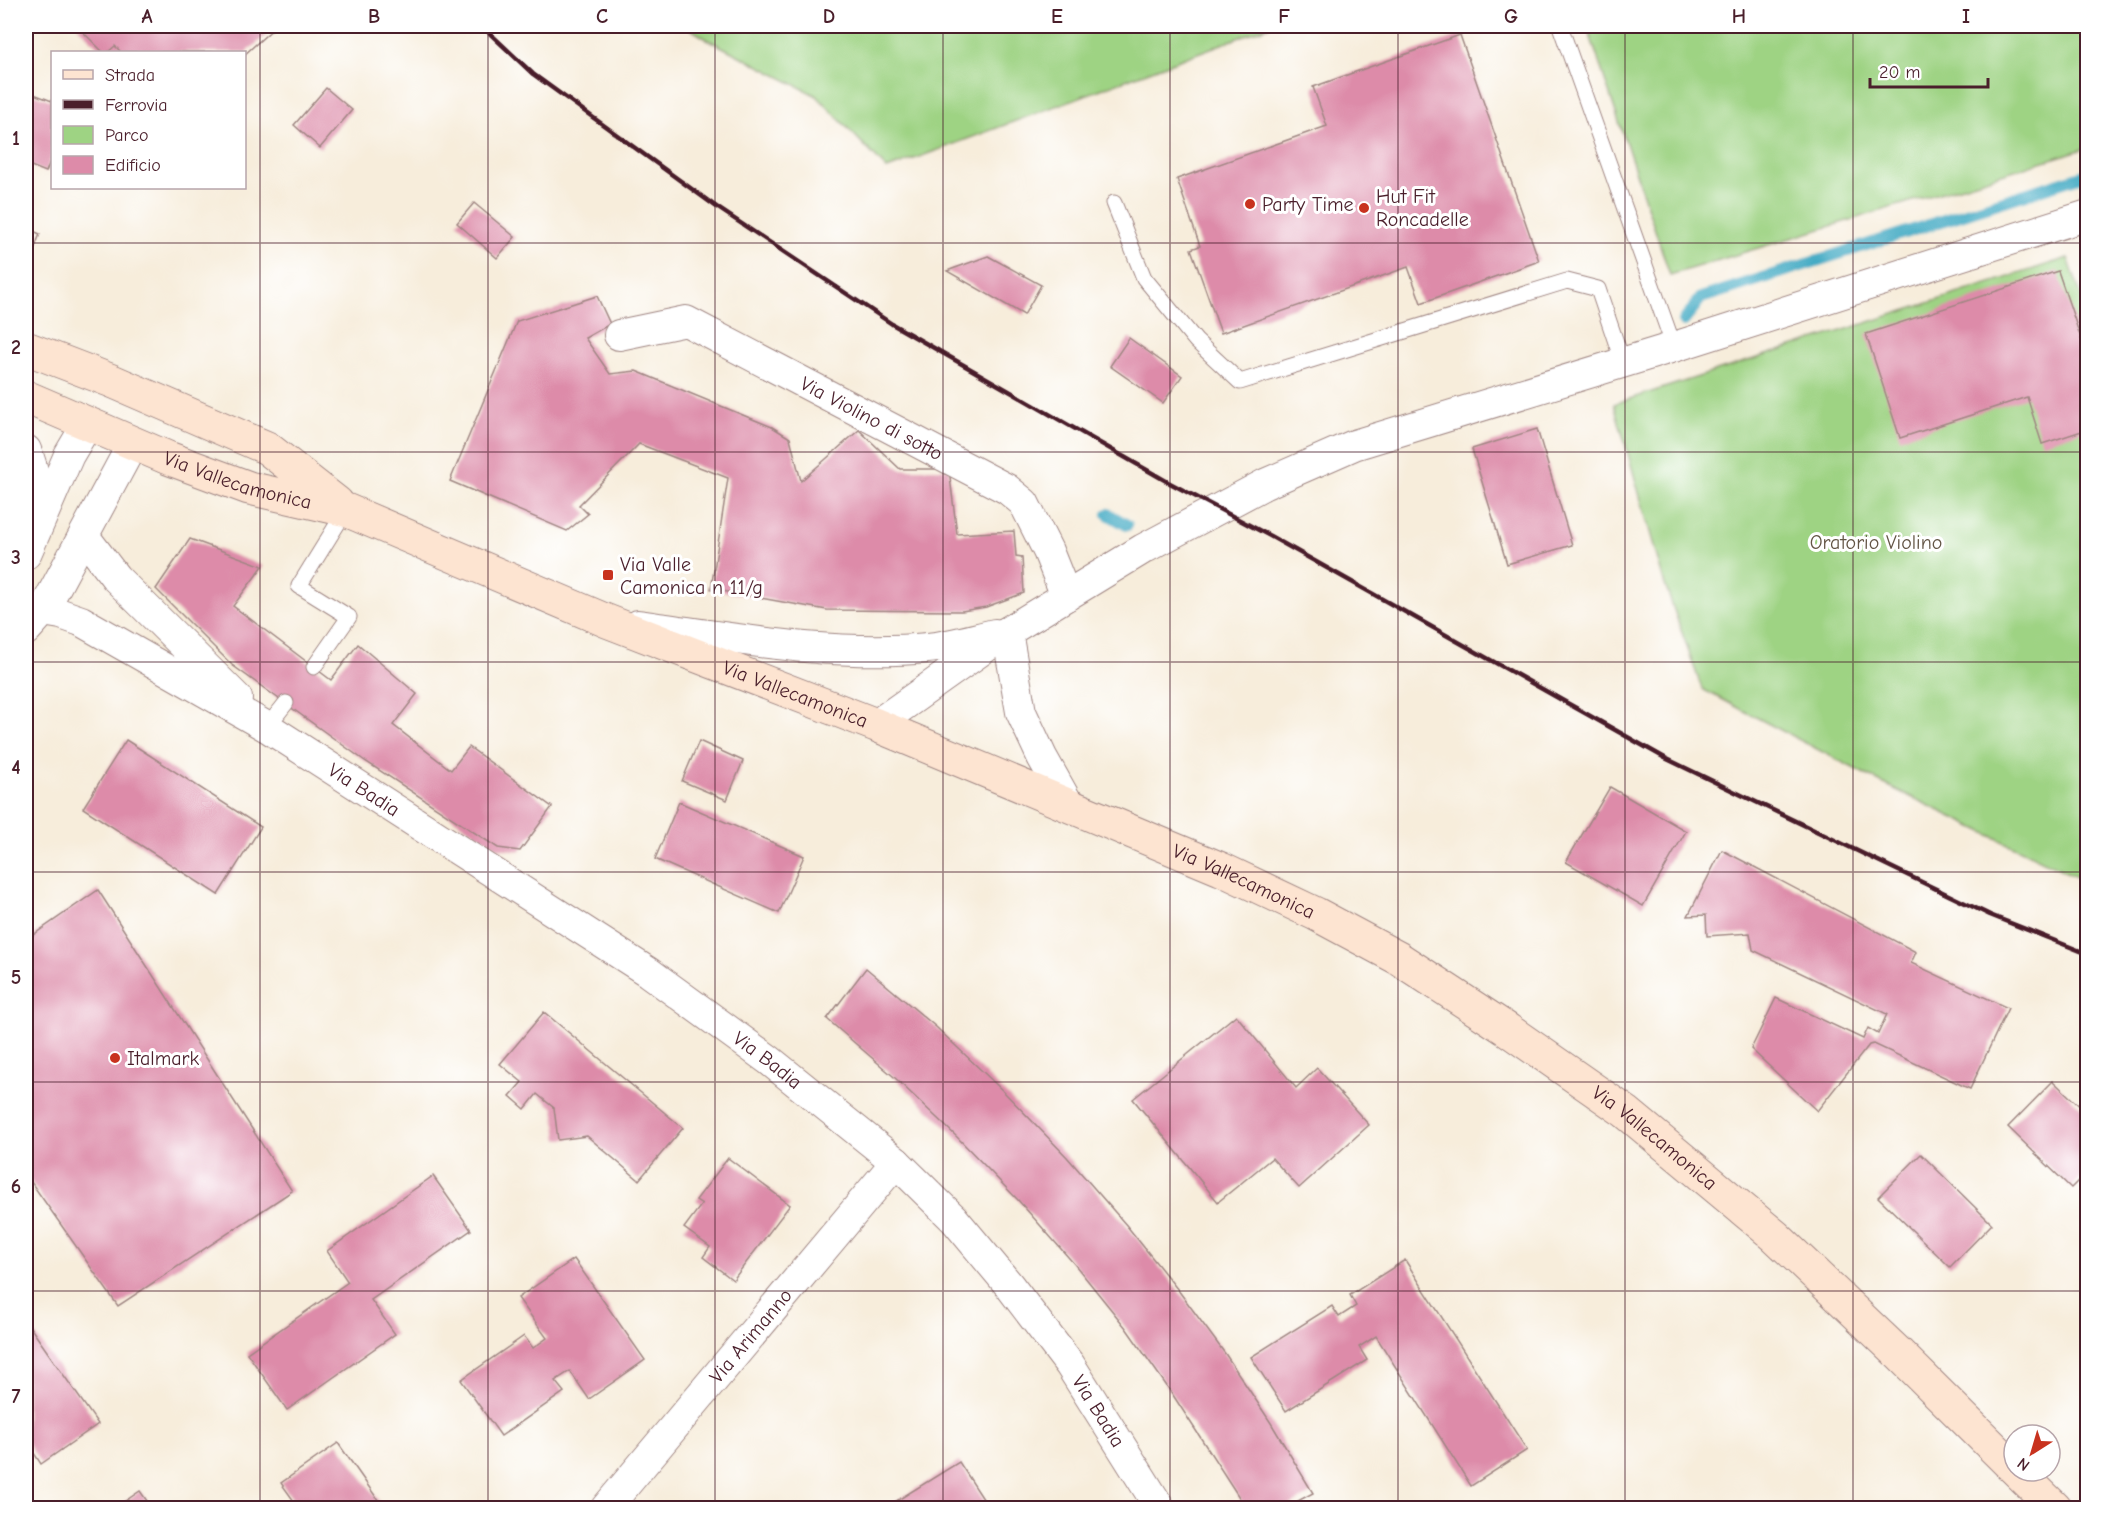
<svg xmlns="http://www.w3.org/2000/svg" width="2113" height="1534" font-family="'Comic Neue',sans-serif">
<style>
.green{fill:#9ed383;stroke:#747957;stroke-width:1.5}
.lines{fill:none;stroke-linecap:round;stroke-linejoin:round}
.stream{stroke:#44abc4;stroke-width:12}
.building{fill:#dd8ba9}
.service-casing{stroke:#a08683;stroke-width:17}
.minor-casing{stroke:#a08683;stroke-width:32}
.secondary-casing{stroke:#a08683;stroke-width:35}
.service{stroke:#fff;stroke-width:15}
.minor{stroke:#fff;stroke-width:30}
.secondary{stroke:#fde4d1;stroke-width:33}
.rail{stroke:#4a1f2b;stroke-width:4.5}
.grid{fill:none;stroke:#4a1f2b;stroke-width:1.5;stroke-opacity:0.55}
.poi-dot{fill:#c8321e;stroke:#fff;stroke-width:2}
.labels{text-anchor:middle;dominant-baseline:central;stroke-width:6;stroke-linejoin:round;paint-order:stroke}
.poi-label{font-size:20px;fill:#4a1f2b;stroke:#fff;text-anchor:start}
.street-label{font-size:20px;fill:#4a1f2b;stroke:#fff}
.park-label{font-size:20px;fill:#635545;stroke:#fff}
.neatline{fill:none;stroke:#4a1f2b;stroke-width:2}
.grid-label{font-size:20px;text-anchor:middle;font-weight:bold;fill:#4a1f2b}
</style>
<rect width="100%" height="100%" fill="#fff"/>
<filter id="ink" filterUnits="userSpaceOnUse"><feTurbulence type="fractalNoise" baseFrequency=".0167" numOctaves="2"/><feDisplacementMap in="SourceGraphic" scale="12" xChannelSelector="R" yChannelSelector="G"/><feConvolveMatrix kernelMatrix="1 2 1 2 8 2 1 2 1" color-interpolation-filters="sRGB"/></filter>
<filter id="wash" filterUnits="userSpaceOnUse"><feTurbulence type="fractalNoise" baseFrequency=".008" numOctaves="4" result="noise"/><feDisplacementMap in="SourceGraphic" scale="24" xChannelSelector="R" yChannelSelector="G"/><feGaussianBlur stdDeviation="1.35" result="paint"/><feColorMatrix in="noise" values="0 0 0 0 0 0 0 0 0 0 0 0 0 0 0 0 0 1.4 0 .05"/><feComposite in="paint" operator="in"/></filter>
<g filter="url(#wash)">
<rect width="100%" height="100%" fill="#f7eddb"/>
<g class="green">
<polygon points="686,26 1270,26 887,169 817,96 705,38"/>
<polygon points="1587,26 2087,26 2087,148 1670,275"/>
<polygon points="2068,258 2088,315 2087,882 1880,782 1702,689 1664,582 1614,404"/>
</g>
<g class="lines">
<g class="stream">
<polyline points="1684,321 1701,298 2088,174"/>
<polyline points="1108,514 1127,525"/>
</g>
</g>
<g id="blocks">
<g class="building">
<polygon points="77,26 276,26 244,55 244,52 121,52 115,46 108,52 103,52"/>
<polygon points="1460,35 1539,261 1421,303 1408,267 1221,333 1191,249 1200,246 1177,179 1327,126 1313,87"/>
<polygon points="326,88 352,110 320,148 294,125"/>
<polygon points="26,91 52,101 52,156 46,172 26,164"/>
<polygon points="474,203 515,237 497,258 457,223"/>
<polygon points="26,228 40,234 26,270"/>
<polygon points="988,256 1041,285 1024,315 947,271"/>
<polygon points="2058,271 2088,359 2088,429 2042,444 2027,397 1900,438 1866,334"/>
<polygon points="597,296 610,324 585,338 610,374 636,371 772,427 790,438 801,481 859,430 900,469 949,469 957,534 1014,531 1016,556 1022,557 1024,593 986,607 962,611 827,610 711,589 728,478 639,444 579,505 588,514 567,531 450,481 517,321"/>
<polygon points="1129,338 1182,376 1163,403 1110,366"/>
<polygon points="1537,429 1572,545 1507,564 1472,449"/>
<polygon points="190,539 263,566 233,606 331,680 358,644 417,694 393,725 451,770 469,747 552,807 520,851 498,848 365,761 232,665 156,589"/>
<polygon points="126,740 261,827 218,895 83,808"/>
<polygon points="699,741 743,761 727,800 682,781"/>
<polygon points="1610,787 1686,831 1643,906 1566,862"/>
<polygon points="679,802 804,856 779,913 655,859"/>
<polygon points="1722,850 1916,952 1911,963 2008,1008 1970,1089 1874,1044 1869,1045 1817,1111 1751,1049 1776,998 1863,1039 1868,1028 1878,1034 1887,1014 1753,950 1750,933 1707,936 1706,915 1688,916"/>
<polygon points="98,890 292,1191 118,1306 26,1175 26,940"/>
<polygon points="866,968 936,1027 1003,1091 1067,1157 1127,1226 1178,1290 1226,1355 1271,1423 1313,1493 1285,1508 1246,1508 1171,1392 1126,1328 1076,1266 1018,1200 957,1137 893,1076 827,1019"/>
<polygon points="544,1012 683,1128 639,1180 587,1136 558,1140 554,1108 537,1094 525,1109 510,1096 522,1082 500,1064"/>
<polygon points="1236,1015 1296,1088 1317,1068 1369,1125 1299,1188 1272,1158 1218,1202 1133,1099"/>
<polygon points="2053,1081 2088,1114 2088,1171 2071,1188 2008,1127"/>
<polygon points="1921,1154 1992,1224 1950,1267 1878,1197"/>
<polygon points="728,1158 790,1205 733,1280 703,1257 710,1247 684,1228 702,1204 696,1200"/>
<polygon points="433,1176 471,1230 371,1300 395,1334 287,1410 247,1353 348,1282 327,1251"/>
<polygon points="574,1259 645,1360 589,1399 570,1371 555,1381 564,1392 501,1436 461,1380 524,1336 533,1348 547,1338 518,1298"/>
<polygon points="1405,1260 1527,1450 1471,1486 1376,1336 1359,1347 1367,1360 1286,1411 1251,1357 1332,1306 1339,1317 1356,1306 1350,1295"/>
<polygon points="30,1327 98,1424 41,1464 26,1441 26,1330"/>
<polygon points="338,1443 383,1507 381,1508 299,1508 281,1483"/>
<polygon points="959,1462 989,1508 885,1508"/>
<polygon points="140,1491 152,1508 115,1508"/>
</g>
</g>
</g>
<g filter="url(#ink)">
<use href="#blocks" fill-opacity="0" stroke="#a08683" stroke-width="1.5"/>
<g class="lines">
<defs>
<g id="service">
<polyline points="1560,26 1674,347"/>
<polyline points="1114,203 1144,278 1196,341 1240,382 1567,281 1598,289 1623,363"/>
<polyline points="314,667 349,617 299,586 346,510"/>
<polyline points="267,727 286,703"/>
</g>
<g id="minor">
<path id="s1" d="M619,335l67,-14 321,168 17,14 24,48 18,45"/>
<path d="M26,450c9,22 13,45 13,70"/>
<polyline points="84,536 116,578 237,698"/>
<polyline points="26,554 69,455 88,423"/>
<path id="s2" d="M43,611l18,3 20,7 186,106 381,245 121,88 127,102 58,57 55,66 61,80 90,143"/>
<path d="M638,625c96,13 193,32 290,23 22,-2 45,-9 67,-14"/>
<polyline points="26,630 43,611 133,443"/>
<polyline points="1007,632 1021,712 1042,757 1070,807"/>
<polyline points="876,725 1007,632 1143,549 1265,484 1354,445 1674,347 2088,215"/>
<path id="s3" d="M606,1508l290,-346"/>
</g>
<g id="secondary">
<polyline points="26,348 112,381 267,448 337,503"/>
<path id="s4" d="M26,397l142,61 81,30 97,22 261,111 269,104 345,144 95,45 82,44 110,72 118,82 149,124 122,116 117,116"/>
<polyline points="2017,1471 2055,1508"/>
</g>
</defs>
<use href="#service" class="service-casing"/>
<use href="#minor" class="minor-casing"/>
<use href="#secondary" class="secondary-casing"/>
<use href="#service" class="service"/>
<use href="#minor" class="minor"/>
<use href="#secondary" class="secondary"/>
<polyline class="rail" points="482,26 533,74 718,208 892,324 1168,482 1270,536 1665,758 1990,915 2088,954"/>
</g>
</g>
<path class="grid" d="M260,26v1482M488,26v1482M715,26v1482M943,26v1482M1170,26v1482M1398,26v1482M1625,26v1482M1853,26v1482M26,243h2062M26,452h2062M26,662h2062M26,872h2062M26,1082h2062M26,1291h2062"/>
<g class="poi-dot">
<circle cx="1250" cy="204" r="6"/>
<circle cx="1364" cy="208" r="6"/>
<rect x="602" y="569" width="12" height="12" rx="3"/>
<circle cx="115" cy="1058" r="6"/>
</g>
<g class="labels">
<g class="poi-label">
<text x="1376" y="196">Hut Fit<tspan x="1376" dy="23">Roncadelle</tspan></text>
<text x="1262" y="204">Party Time</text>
<text x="620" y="564">Via Valle<tspan x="620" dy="23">Camonica n 11/g</tspan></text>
<text x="127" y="1058">Italmark</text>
</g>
<g class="street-label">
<text stroke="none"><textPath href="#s1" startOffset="278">Via Violino di sotto</textPath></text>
<text stroke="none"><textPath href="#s4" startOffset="228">Via Vallecamonica</textPath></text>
<text stroke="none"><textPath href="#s4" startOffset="826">Via Vallecamonica</textPath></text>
<text stroke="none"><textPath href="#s2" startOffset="369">Via Badia</textPath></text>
<text stroke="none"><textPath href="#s4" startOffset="1312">Via Vallecamonica</textPath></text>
<text stroke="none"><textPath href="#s2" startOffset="855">Via Badia</textPath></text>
<text stroke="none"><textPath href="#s4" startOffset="1798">Via Vallecamonica</textPath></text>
<text stroke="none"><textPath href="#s3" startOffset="225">Via Arimanno</textPath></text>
<text stroke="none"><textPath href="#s2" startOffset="1341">Via Badia</textPath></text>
</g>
<g class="park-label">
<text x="1876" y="542">Oratorio Violino</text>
</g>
</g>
<rect width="2113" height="1534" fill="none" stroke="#fff" stroke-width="66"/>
<rect x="51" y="51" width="195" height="138" fill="#ffffff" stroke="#b7a5aa" stroke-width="1.5"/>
<rect x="63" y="70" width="30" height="9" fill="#fde4d1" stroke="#b7a5aa" stroke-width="1.5"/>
<text x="105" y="81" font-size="18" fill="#4a1f2b">Strada</text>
<rect x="63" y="100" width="30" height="9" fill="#4a1f2b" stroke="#b7a5aa" stroke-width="1.5"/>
<text x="105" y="111" font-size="18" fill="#4a1f2b">Ferrovia</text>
<rect x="63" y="126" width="30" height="18" fill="#9ed383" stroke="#b7a5aa" stroke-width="1.5"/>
<text x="105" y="141" font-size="18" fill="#4a1f2b">Parco</text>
<rect x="63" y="156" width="30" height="18" fill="#dd8ba9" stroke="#b7a5aa" stroke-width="1.5"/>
<text x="105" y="171" font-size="18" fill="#4a1f2b">Edificio</text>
<g transform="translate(2032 1453) rotate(217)"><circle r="28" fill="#ffffff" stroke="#b7a5aa" stroke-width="1.5"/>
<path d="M0-4.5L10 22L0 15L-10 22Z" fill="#c8321e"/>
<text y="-9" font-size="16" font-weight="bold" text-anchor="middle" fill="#4a1f2b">N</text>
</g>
<path d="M1870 78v9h118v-9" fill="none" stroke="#4a1f2b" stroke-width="3"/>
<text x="1879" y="78" font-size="18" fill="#4a1f2b" stroke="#ffffff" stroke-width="4.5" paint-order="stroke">20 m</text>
<rect x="33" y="33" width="2047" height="1468" class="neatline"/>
<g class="grid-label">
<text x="147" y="23">A</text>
<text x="374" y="23">B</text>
<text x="602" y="23">C</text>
<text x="829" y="23">D</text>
<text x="1057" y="23">E</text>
<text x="1284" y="23">F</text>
<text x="1511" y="23">G</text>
<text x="1739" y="23">H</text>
<text x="1966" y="23">I</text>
<text x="16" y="145">1</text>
<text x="16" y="354">2</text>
<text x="16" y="564">3</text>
<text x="16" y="774">4</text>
<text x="16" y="984">5</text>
<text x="16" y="1193">6</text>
<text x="16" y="1403">7</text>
</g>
</svg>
